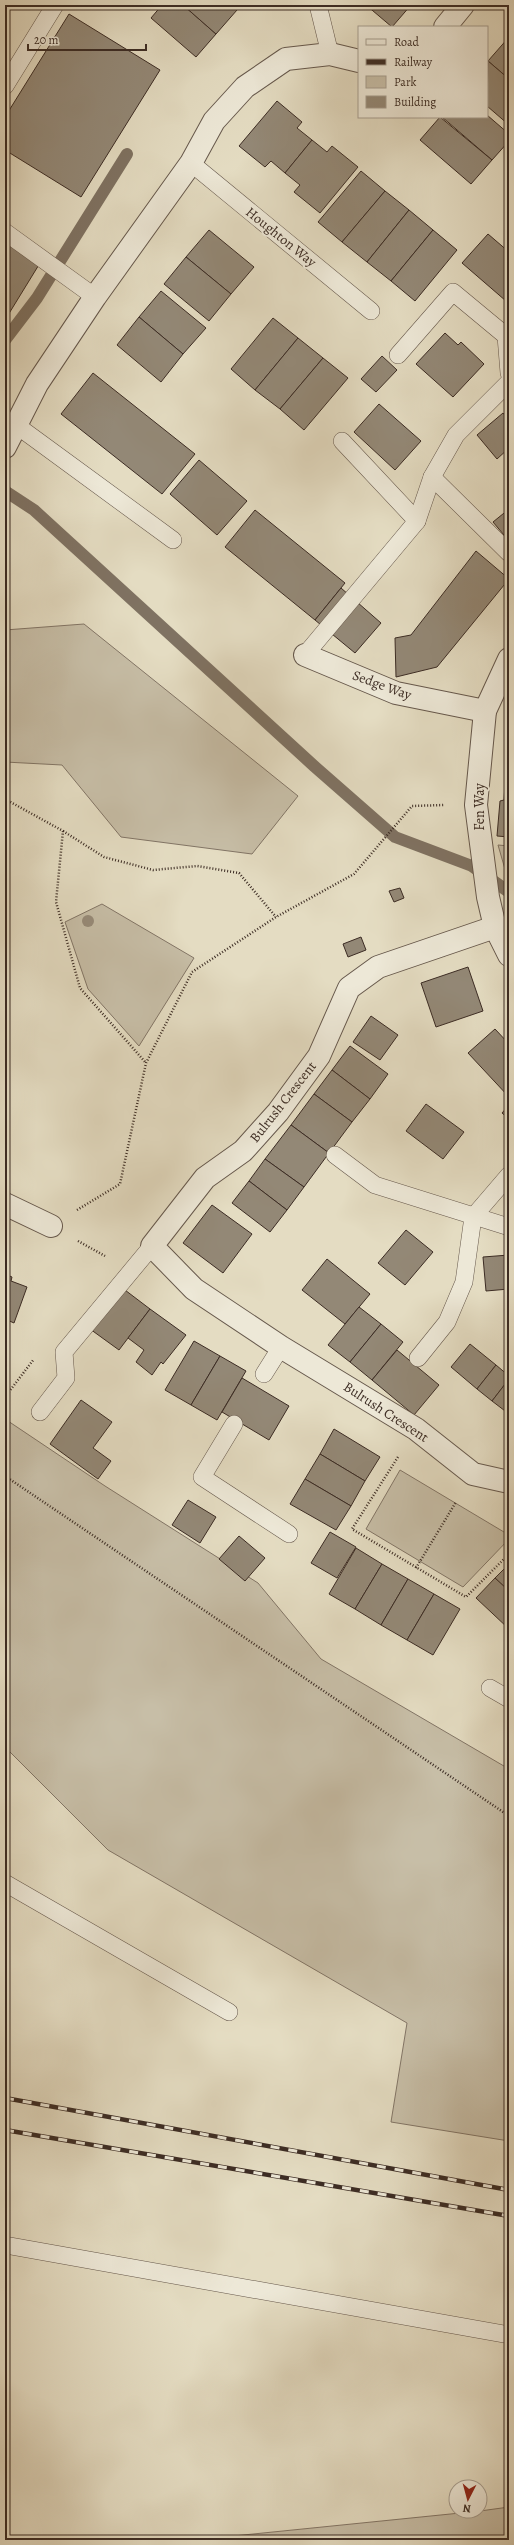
<svg xmlns="http://www.w3.org/2000/svg" width="514" height="2545" font-family="Alegreya,serif">
<style>
.green{fill:#c7bea7;stroke:#827566}
.lines{fill:none;stroke-linecap:round;stroke-linejoin:round}
.stream{stroke:#7f7262;stroke-width:12}
.building{fill:#938876;stroke:#3c2c24}
.service-casing{stroke:#66584c;stroke-width:18}
.minor-casing{stroke:#66584c;stroke-width:24}
.path{stroke:#3c2c24;stroke-width:2.5;stroke-dasharray:1 2;stroke-linecap:butt}
.service{stroke:#ede8d7;stroke-width:17}
.minor{stroke:#ede8d7;stroke-width:22}
.rail-casing{stroke:#3c2c24;stroke-width:4.5}
.rail{stroke:#ede8d7;stroke-width:3;stroke-dasharray:9;stroke-linecap:butt}
.tree{fill:#978b79}
.labels{text-anchor:middle;dominant-baseline:central;stroke-width:4;stroke-linejoin:round;paint-order:stroke}
.street-label{font-size:14px;fill:#3c2c24;stroke:#ede8d7}
</style>
<rect width="100%" height="100%" fill="#e4dcc2"/>
<filter id="stains"><feTurbulence type="fractalNoise" baseFrequency=".005" numOctaves="4"/><feColorMatrix values="0 0 0 0 .2 0 0 0 0 .09 0 0 0 0 .02 0 0 0 .5 -.17"/></filter>
<radialGradient id="worn" r=".72"><stop offset=".6" stop-color="#630" stop-opacity="0"/><stop offset="1" stop-color="#630" stop-opacity=".3"/></radialGradient>
<g class="green">
<polygon points="84,624 298,796 252,854 121,837 62,765 5,762 5,630"/>
<polygon points="498,845 509,846 509,883"/>
<polygon points="102,904 194,958 139,1046 88,989 65,922"/>
<polygon points="5,1419 105,1486 258,1583 321,1659 509,1769 509,2141 391,2122 407,2023 108,1850 5,1747"/>
<polygon points="400,1470 509,1535 509,1539 463,1587 366,1529"/>
<polygon points="509,2507 509,2540 194,2540 480,2511"/>
</g>
<g class="lines">
<g class="stream">
<polyline points="5,340 37,298 127,154"/>
<polyline points="5,491 34,510 314,766 395,837 472,866 509,892"/>
</g>
</g>
<g class="building">
<polygon points="162,5 183,5 216,34 196,57 151,18"/>
<polygon points="183,5 230,5 237,10 216,34"/>
<polygon points="366,5 411,5 392,27"/>
<polygon points="69,14 160,70 81,197 5,150 5,117"/>
<polygon points="509,37 509,79 488,61"/>
<polygon points="488,61 509,79 509,125 487,106"/>
<polygon points="277,101 302,122 297,128 312,140 285,173 271,161 265,167 239,146"/>
<polygon points="487,115 509,134 509,141 492,160 442,117 487,117"/>
<polygon points="440,117 492,160 471,184 420,140"/>
<polygon points="312,140 327,152 332,146 358,167 320,213 294,192 300,185 285,173"/>
<polygon points="361,171 385,191 342,242 318,222"/>
<polygon points="385,191 409,210 367,262 342,242"/>
<polygon points="409,210 433,230 391,281 367,262"/>
<polygon points="209,230 254,267 231,294 186,257"/>
<polygon points="433,230 457,250 415,301 391,281"/>
<polygon points="488,234 509,252 509,297 506,301 462,263"/>
<polygon points="5,241 40,263 5,320"/>
<polygon points="186,257 231,294 209,321 164,284"/>
<polygon points="161,291 206,328 183,354 139,317"/>
<polygon points="139,317 183,354 161,382 117,345"/>
<polygon points="273,318 298,338 255,390 231,369"/>
<polygon points="445,333 458,345 461,342 484,364 453,397 416,364"/>
<polygon points="298,338 323,358 280,409 255,390"/>
<polygon points="382,356 397,370 376,392 361,379"/>
<polygon points="323,358 348,378 304,430 280,409"/>
<polygon points="93,373 195,454 162,494 61,414"/>
<polygon points="379,404 421,441 395,470 354,432"/>
<polygon points="503,413 509,420 509,448 497,459 477,435"/>
<polygon points="199,460 247,501 217,535 170,494"/>
<polygon points="509,509 509,541 493,522"/>
<polygon points="255,510 345,583 315,620 225,547"/>
<polygon points="476,551 509,579 437,667 396,677 395,638 411,635"/>
<polygon points="341,588 381,623 355,653 315,620"/>
<polygon points="507,752 509,752 509,801 504,800"/>
<polygon points="504,800 509,801 509,837 497,836 500,801"/>
<polygon points="400,888 404,898 394,902 389,891"/>
<polygon points="361,937 366,950 348,957 343,944"/>
<polygon points="468,967 483,1011 436,1027 421,983"/>
<polygon points="371,1016 398,1035 380,1060 353,1042"/>
<polygon points="495,1029 509,1044 509,1097 468,1053"/>
<polygon points="350,1046 388,1074 370,1099 332,1070"/>
<polygon points="332,1070 370,1099 352,1122 314,1094"/>
<polygon points="314,1094 352,1122 329,1153 291,1125"/>
<polygon points="426,1104 464,1132 443,1159 406,1131"/>
<polygon points="509,1105 509,1119 502,1113"/>
<polygon points="291,1125 329,1153 304,1187 265,1159"/>
<polygon points="265,1159 304,1187 287,1210 249,1181"/>
<polygon points="249,1181 287,1210 270,1232 232,1203"/>
<polygon points="212,1205 252,1234 223,1273 183,1243"/>
<polygon points="406,1230 433,1252 405,1285 378,1263"/>
<polygon points="509,1255 509,1289 486,1291 483,1257"/>
<polygon points="327,1259 370,1294 345,1324 302,1290"/>
<polygon points="5,1274 12,1277 11,1281 27,1287 14,1323 5,1319"/>
<polygon points="121,1287 150,1309 119,1350 90,1329"/>
<polygon points="359,1307 381,1324 350,1362 328,1345"/>
<polygon points="150,1309 186,1335 163,1364 161,1362 152,1375 136,1362 144,1350 128,1338"/>
<polygon points="381,1324 403,1342 372,1380 350,1362"/>
<polygon points="194,1341 220,1356 191,1405 165,1390"/>
<polygon points="470,1344 496,1365 477,1389 451,1367"/>
<polygon points="397,1350 439,1385 414,1415 372,1380"/>
<polygon points="220,1356 246,1371 217,1420 191,1405"/>
<polygon points="496,1365 509,1376 509,1379 492,1401 477,1389"/>
<polygon points="242,1378 289,1406 269,1440 222,1412"/>
<polygon points="509,1379 509,1414 492,1401"/>
<polygon points="81,1400 112,1422 93,1448 111,1461 98,1479 50,1444"/>
<polygon points="334,1429 380,1457 365,1481 320,1454"/>
<polygon points="320,1454 365,1481 351,1506 305,1479"/>
<polygon points="305,1479 351,1506 336,1530 290,1504"/>
<polygon points="188,1500 216,1517 200,1543 172,1525"/>
<polygon points="330,1532 356,1547 337,1578 311,1563"/>
<polygon points="239,1536 265,1558 245,1581 219,1559"/>
<polygon points="356,1548 382,1564 355,1609 329,1594"/>
<polygon points="382,1564 408,1579 381,1625 355,1609"/>
<polygon points="509,1564 509,1591 495,1578"/>
<polygon points="495,1578 509,1591 509,1629 476,1598"/>
<polygon points="408,1579 434,1594 407,1640 381,1625"/>
<polygon points="434,1594 460,1609 433,1655 407,1640"/>
</g>
<g class="lines">
<defs>
<g id="service">
<polyline points="318,5 330,54"/>
<polyline points="5,86 55,5"/>
<polyline points="191,163 371,311"/>
<polyline points="5,232 95,297"/>
<polyline points="398,355 453,292 506,336 509,373"/>
<polyline points="16,425 173,540"/>
<polyline points="342,441 417,521"/>
<polyline points="432,477 509,553"/>
<polyline points="305,655 417,521 432,477 456,435 509,382"/>
<polyline points="335,1155 375,1185 509,1227"/>
<polyline points="418,1358 447,1322 464,1282 473,1217 509,1175"/>
<polyline points="264,1374 281,1347"/>
<polyline points="40,1412 66,1378 64,1352 152,1246"/>
<polyline points="234,1424 202,1477 289,1534"/>
<polyline points="490,1688 509,1699"/>
<polyline points="5,1883 229,2012"/>
<polyline points="5,2245 509,2335"/>
</g>
<g id="minor">
<polyline points="445,27 463,5"/>
<polyline points="5,447 37,384 95,297 191,163 214,121 245,87 286,59 330,54 359,61"/>
<polyline points="305,655 396,693 485,711"/>
<polyline points="509,659 485,711 476,805 488,897 495,927 509,955"/>
<polyline points="495,927 378,967 349,988 319,1056 278,1112 243,1151 205,1178 152,1246 194,1289 281,1347 416,1429 473,1474 509,1482"/>
<polyline points="5,1204 51,1226"/>
</g>
</defs>
<use href="#service" class="service-casing"/>
<use href="#minor" class="minor-casing"/>
<g class="path">
<polyline points="5,363 10,366"/>
<polyline points="5,799 63,831 56,902 80,988 146,1063"/>
<polyline points="63,831 104,857 153,870 197,866 239,873 276,917"/>
<polyline points="77,1210 120,1184 146,1063 192,972 276,917 354,874 412,806 444,805"/>
<polyline points="78,1241 105,1256"/>
<polyline points="5,1397 34,1359"/>
<polyline points="398,1457 352,1529 466,1597 509,1554"/>
<polyline points="5,1476 509,1816"/>
<polyline points="416,1568 456,1502"/>
</g>
<use href="#service" class="service"/>
<use href="#minor" class="minor"/>
<defs>
<g id="rail">
<polyline points="5,2098 509,2190"/>
<polyline points="5,2130 509,2216"/>
</g>
</defs>
<use href="#rail" class="rail-casing"/>
<use href="#rail" class="rail"/>
</g>
<circle class="tree" cx="88" cy="921" r="6"/>
<g class="labels">
<g class="street-label">
<text transform="translate(281 237) rotate(39)">Houghton Way</text>
<text transform="translate(382 685) rotate(20)">Sedge Way</text>
<text transform="translate(479 807) rotate(-90)">Fen Way</text>
<text transform="translate(283 1102) rotate(-52)">Bulrush Crescent</text>
<text transform="translate(386 1412) rotate(33)">Bulrush Crescent</text>
</g>
</g>
<rect width="514" height="2545" fill="none" stroke="#e4dcc2" stroke-width="20"/>
<rect x="6" y="6" width="502" height="2533" fill="none" stroke="#3c2c24" stroke-width="2"/>
<rect x="10" y="10" width="494" height="2525" fill="none" stroke="#3c2c24"/>
<rect x="358" y="26" width="130" height="92" fill="#ede8d7" stroke="#a69d8f"/>
<rect x="366" y="39" width="20" height="6" fill="#ede8d7" stroke="#a69d8f"/>
<text x="394" y="46" font-size="12" fill="#3c2c24">Road</text>
<rect x="366" y="59" width="20" height="6" fill="#3c2c24" stroke="#a69d8f"/>
<text x="394" y="66" font-size="12" fill="#3c2c24">Railway</text>
<rect x="366" y="76" width="20" height="12" fill="#c7bea7" stroke="#a69d8f"/>
<text x="394" y="86" font-size="12" fill="#3c2c24">Park</text>
<rect x="366" y="96" width="20" height="12" fill="#938876" stroke="#a69d8f"/>
<text x="394" y="106" font-size="12" fill="#3c2c24">Building</text>
<g transform="translate(468 2499) rotate(186)"><circle r="19" fill="#ede8d7" stroke="#a69d8f"/>
<path d="M0-3L7 15L0 10L-7 15Z" fill="#8f2418"/>
<text y="-6" font-size="11" font-weight="bold" text-anchor="middle" fill="#3c2c24">N</text>
</g>
<path d="M28 44v6h118v-6" fill="none" stroke="#3c2c24" stroke-width="2"/>
<text x="34" y="44" font-size="12" fill="#3c2c24" stroke="#ede8d7" stroke-width="3" paint-order="stroke">20 m</text>
<rect width="100%" height="100%" filter="url(#stains)"/>
<rect width="100%" height="100%" fill="url(#worn)"/>
</svg>
